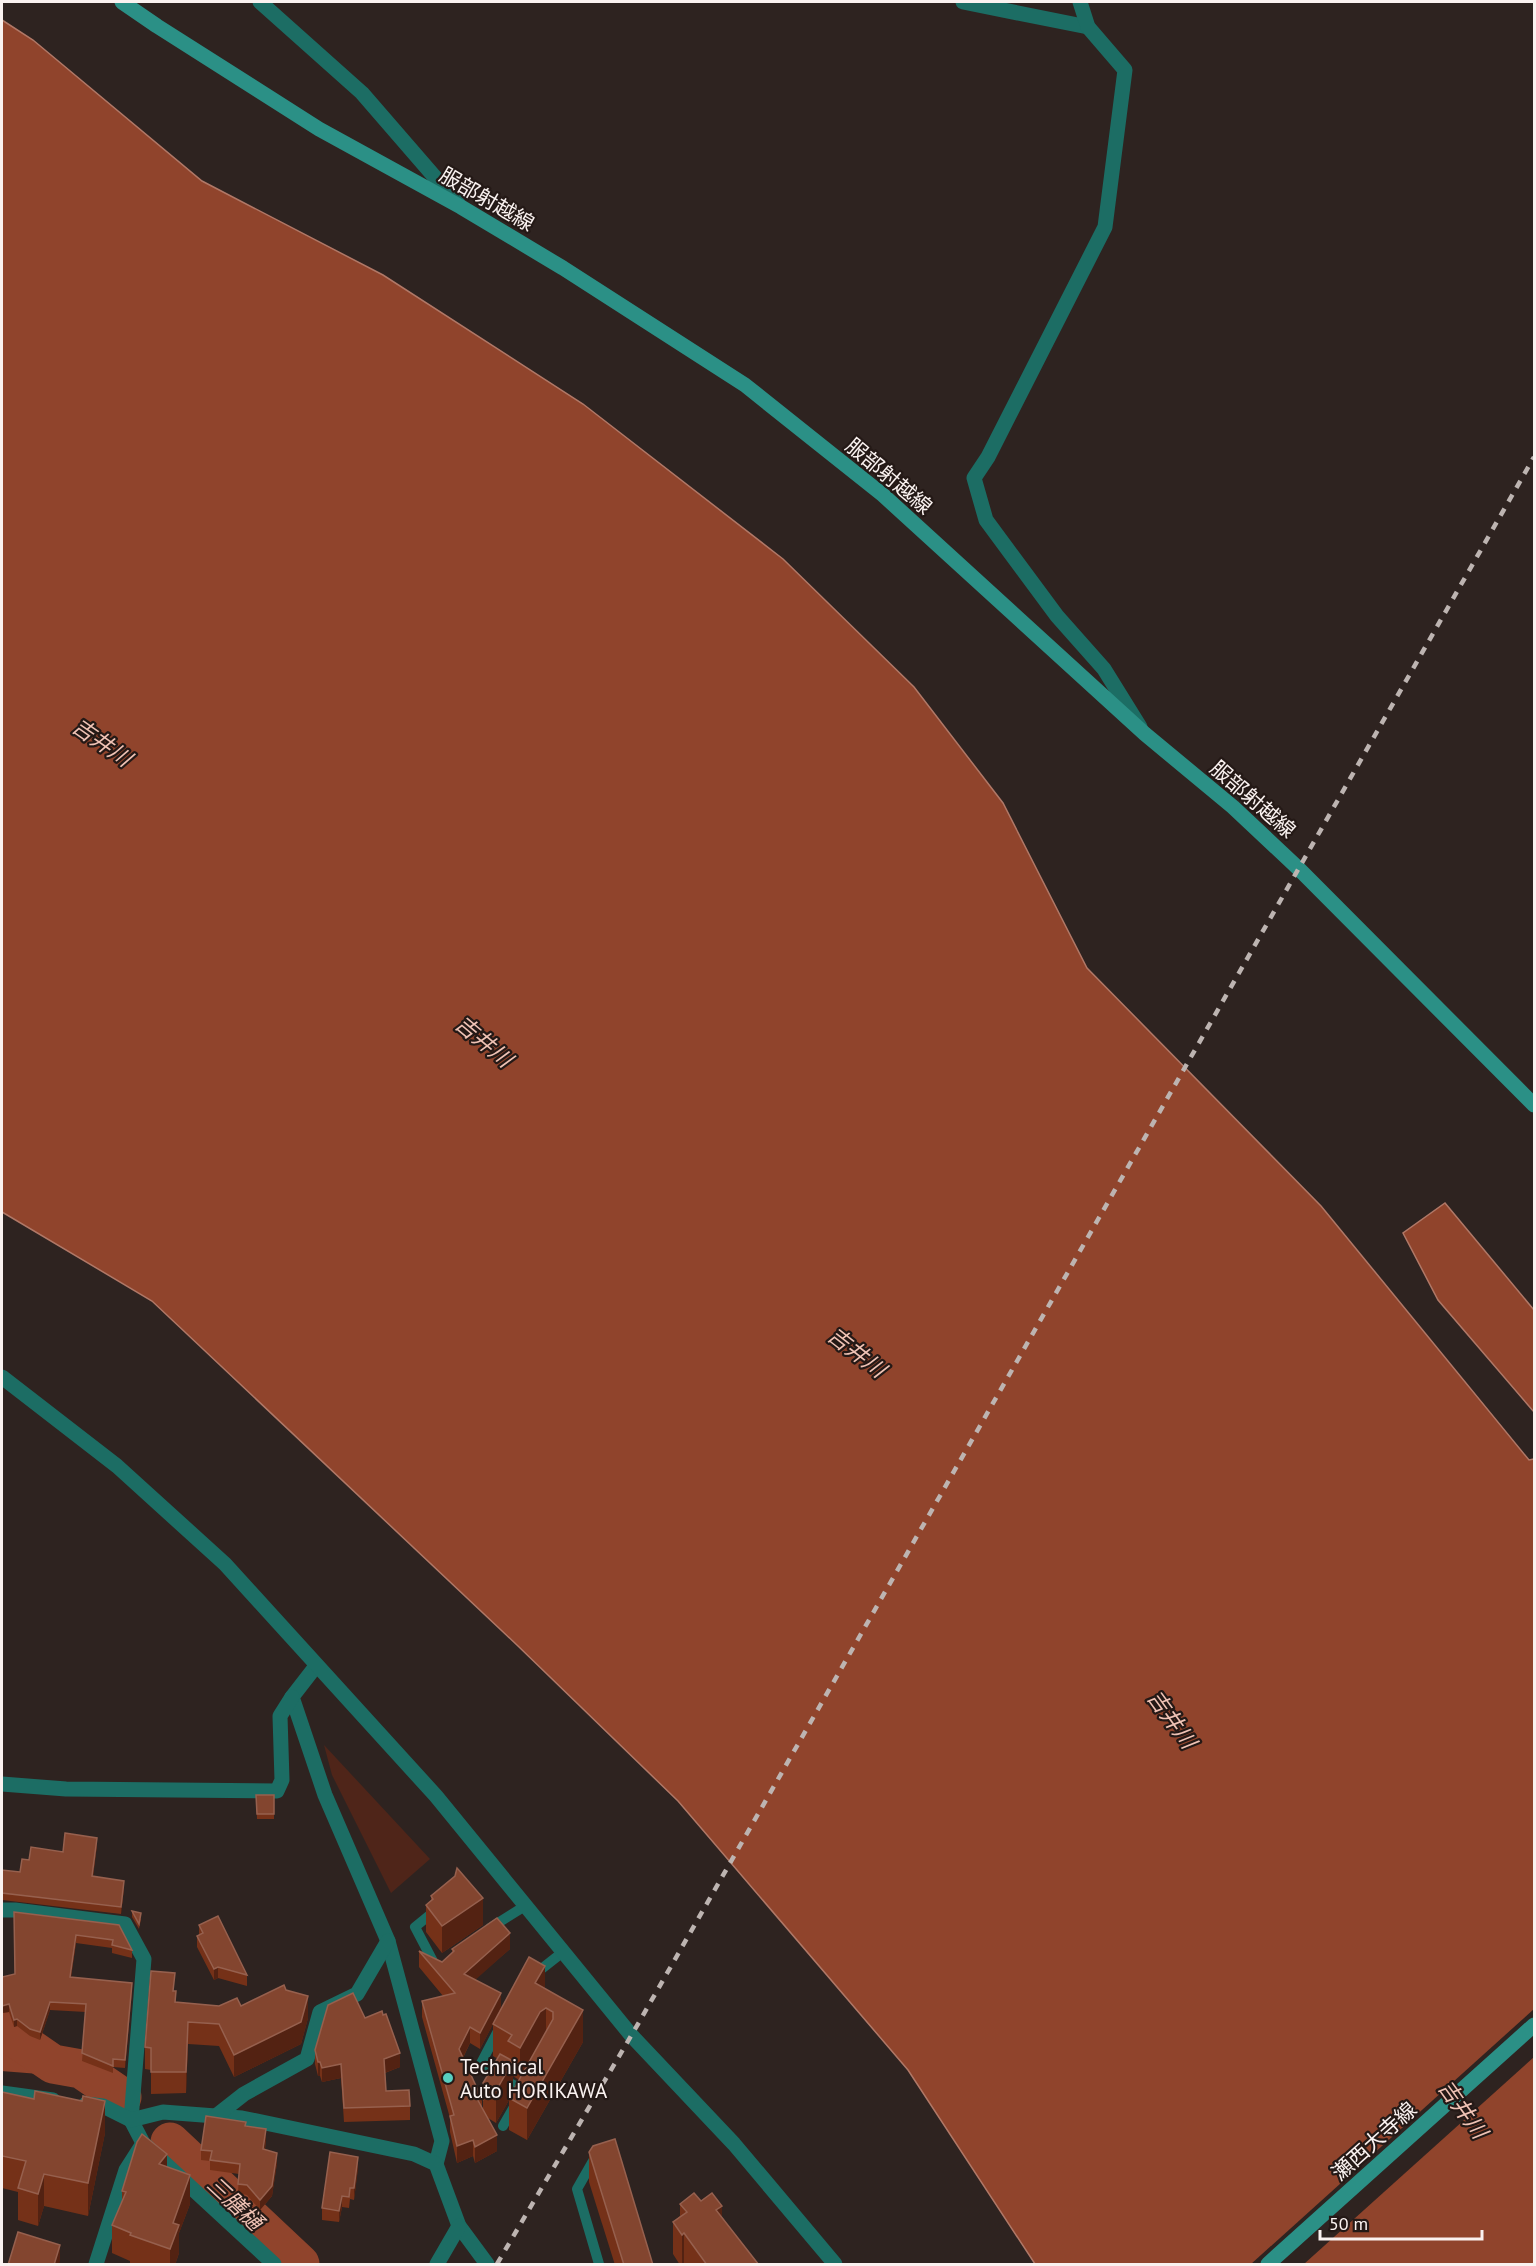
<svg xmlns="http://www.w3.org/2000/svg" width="1536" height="2266" font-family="'PT Sans','Noto Sans JP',sans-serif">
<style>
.green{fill:#4f2519}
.water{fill:#90442c;stroke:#b07867;stroke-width:1.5}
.pier{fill:#2e2320}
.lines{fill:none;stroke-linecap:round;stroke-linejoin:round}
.canal{stroke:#90442c;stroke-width:22}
.river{stroke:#90442c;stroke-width:39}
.service{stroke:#1c6d64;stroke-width:10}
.minor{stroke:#1c6d64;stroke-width:15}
.tertiary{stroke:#1c6d64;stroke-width:15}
.secondary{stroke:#2b9086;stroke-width:15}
.rail{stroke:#bdb4b1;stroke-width:4.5;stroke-dasharray:8 8;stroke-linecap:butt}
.wall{fill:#753118;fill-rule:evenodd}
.shaded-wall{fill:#532212}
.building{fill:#83452f;stroke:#96604e;stroke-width:1.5}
.poi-dot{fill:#58cec0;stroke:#241916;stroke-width:2}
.labels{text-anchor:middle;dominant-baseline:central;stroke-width:4.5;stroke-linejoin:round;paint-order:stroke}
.street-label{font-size:21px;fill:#faf2f0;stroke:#241916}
.poi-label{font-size:21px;fill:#faf2f0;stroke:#241916;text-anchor:start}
.water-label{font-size:22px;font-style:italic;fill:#f0c3b5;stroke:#241916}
</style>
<rect width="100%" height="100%" fill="#2e2320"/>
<polygon class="green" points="324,1745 430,1859 391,1893 332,1775"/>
<g class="water">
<polygon points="2,20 33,40 202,181 383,275 583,404 783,559 914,687 1003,803 1087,968 1321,1206 1529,1460 1534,1459 1534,2264 1035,2264 908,2070 678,1801 518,1646 152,1301 2,1212"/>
<polygon points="1445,1203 1534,1310 1534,1412 1438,1300 1403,1233"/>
</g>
<polygon class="pier" points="1534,2009 1534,2057 1304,2264 1251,2264"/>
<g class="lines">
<polyline class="canal" points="2,2060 53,2064"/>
<g class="river">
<polyline points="2,2029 53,2064 81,2069 122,2097"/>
<polyline points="170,2142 300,2264"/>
</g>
<g class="service">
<polyline points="490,1928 525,1906"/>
<polyline points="436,1967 415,1927 437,1909"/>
<polyline points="535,1974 563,1952"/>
<polyline points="499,2029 479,2067 523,2090"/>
<polyline points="503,2126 515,2105"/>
<polyline points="593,2161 577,2189 599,2264"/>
</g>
<g class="minor">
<polyline points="260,2 362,93 459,205"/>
<polyline points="963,2 1088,27"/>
<polyline points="1080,2 1088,27 1125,70 1105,227 988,457 974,478 986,520 1057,616 1104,669 1140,727"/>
<polyline points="316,1666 292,1697 325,1795 388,1941 442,2141 436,2164"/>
<polyline points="2,1784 66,1789 277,1791 282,1780 280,1716 292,1697"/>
<polyline points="2,1910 15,1910 125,1924 144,1959 131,2120 143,2143 274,2264"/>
<polyline points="2,2093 53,2100"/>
<polyline points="86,2104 103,2106 131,2120 163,2112 242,2118 414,2154 436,2164 459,2226 487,2264"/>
<polyline points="216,2116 244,2094 307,2059 320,2012 357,1994 388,1941"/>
<polyline points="96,2264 126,2170 142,2145"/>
<polyline points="437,2264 459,2226"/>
</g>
<polyline class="tertiary" points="2,1377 117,1466 225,1564 436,1796 631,2035 734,2144 835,2264"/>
<g class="secondary">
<polyline points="122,2 157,26 319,129 461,207 563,268 745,385 883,495 1145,734 1233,807 1299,869 1534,1105"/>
<polyline points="1268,2264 1534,2025"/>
</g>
<polyline class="rail" points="497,2264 638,2024 1534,457"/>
</g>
<g class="wall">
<polygon points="256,1795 274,1795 274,1819 257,1819"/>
<polygon points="97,1845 93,1877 124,1888 121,1914 2,1900 2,1870 20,1872 29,1860"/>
<polygon points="431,1896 483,1925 442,1953 426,1932 426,1905 431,1901"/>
<polygon points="132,1911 141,1919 139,1929 132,1917"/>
<polygon points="14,1912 119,1925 132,1950 132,1958 112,1953 112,1948 76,1943 71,1977 132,1991 125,2068 113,2067 113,2073 82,2061 86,2012 50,2010 40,2040 30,2036 17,2026 14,2027 9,2012 2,2013 2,1977 15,1974"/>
<polygon points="199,1925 247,1975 247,1986 218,1978 214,1980 197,1947 197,1936 199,1935"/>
<path d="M452,1949h58l-35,30 26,30 44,-20 38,53 -56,98 -18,-10v-30l-13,23 -8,-5 9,33 -22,12 -2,-7 -16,7 -7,-31v-14l-28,-101v-16l21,-5 -24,-29v-16l23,11 10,-9zM493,2024v32l5,3 -15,24v27l-1,-2v-9l-19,-41 7,-15 10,6zM513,2076l6,4 -6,12z"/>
<polygon points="286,1990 308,2018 301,2044 234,2077 219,2046 188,2044 186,2093 151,2094 151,2070 145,2069 145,2047 175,1991 176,2002 219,2006 241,2006"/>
<polygon points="383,2015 400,2067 385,2073 386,2091 410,2106 410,2120 344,2122 341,2078 322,2082 320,2076 318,2076 315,2064 315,2050 365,2018"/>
<polygon points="2,2092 105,2133 88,2216 44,2206 38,2226 18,2220 18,2192 2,2188"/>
<polygon points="246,2126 266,2139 265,2150 277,2163 272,2196 260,2210 247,2195 238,2193 239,2174 210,2170 210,2161 201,2160 201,2150"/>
<polygon points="589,2152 653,2265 615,2265 589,2182"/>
<polygon points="167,2167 190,2204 179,2233 179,2253 175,2265 133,2265 130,2263 130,2261 112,2253 112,2225 122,2201 122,2191"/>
<polygon points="358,2168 354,2200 350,2199 349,2208 342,2207 339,2222 322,2220 322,2208"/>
<polygon points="701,2201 722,2217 759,2265 680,2265 673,2254 673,2222 680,2216 680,2204"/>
</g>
<g class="shaded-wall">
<polygon points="97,1838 97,1845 92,1883 92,1876"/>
<polygon points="124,1881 124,1888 121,1914 121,1907"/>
<polygon points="483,1898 483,1925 442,1953 442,1926"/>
<polygon points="510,1933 510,1949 464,1990 464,1974"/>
<polygon points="76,1935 76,1943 70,1985 70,1977"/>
<polygon points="545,1966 545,1998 535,1983"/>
<polygon points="218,1967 218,1978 214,1980 214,1969"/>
<polygon points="132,1983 132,1991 125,2068 125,2060"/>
<polygon points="501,1993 501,2009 480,2049 480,2033"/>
<polygon points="308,1996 308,2018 301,2044 234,2077 234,2055"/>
<polygon points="50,2002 50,2010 40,2040 40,2032"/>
<polygon points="9,2004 9,2012 2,2013 2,2006"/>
<polygon points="546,2008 546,2041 520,2080 520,2048 540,2012"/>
<polygon points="583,2010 583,2042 527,2140 527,2108"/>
<polygon points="17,2019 17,2026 14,2027 14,2020"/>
<polygon points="188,2022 188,2044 186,2093 186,2072"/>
<polygon points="470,2027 470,2043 459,2065 459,2049"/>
<polygon points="400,2053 400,2067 384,2073 384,2059"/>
<polygon points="513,2061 513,2093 496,2123 496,2091"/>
<rect x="318" y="2062" width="2" height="14"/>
<polygon points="341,2064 341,2078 322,2082 322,2068"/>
<polygon points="105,2101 105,2133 88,2216 88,2183"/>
<polygon points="266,2129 266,2139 263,2159 263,2149"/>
<polygon points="497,2135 497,2151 475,2163 475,2147"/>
<polygon points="473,2140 473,2156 457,2163 457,2146"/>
<polygon points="277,2153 277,2163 272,2196 260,2210 260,2200"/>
<polygon points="167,2154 167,2183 159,2164"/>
<polygon points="358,2157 358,2168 354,2200 354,2188"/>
<polygon points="44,2174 44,2206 38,2226 38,2194"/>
<polygon points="190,2175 190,2204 179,2233 179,2253 175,2265 170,2265 170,2249 173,2223"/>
<polygon points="342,2196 342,2207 339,2222 339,2211"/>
<polygon points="722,2206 722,2238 716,2210"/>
<polygon points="684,2233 684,2265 682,2265 682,2235"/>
<polygon points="60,2245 60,2261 59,2265 54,2265"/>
</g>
<g class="building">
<polygon points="256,1795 274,1795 274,1814 257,1814"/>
<polygon points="65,1833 97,1838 92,1876 124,1881 121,1907 2,1893 2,1870 20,1872 22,1859 29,1860 31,1847 63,1852"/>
<polygon points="457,1868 483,1898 442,1926 426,1905 433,1899 431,1896 455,1876"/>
<polygon points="132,1911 141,1913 139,1924"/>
<polygon points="14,1912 119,1925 132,1950 112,1945 113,1940 76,1935 70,1977 132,1983 125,2060 113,2059 113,2066 82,2053 86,2004 50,2002 40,2032 30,2029 17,2019 14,2020 9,2004 2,2006 2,1977 15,1974"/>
<polygon points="218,1916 247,1975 218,1967 214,1969 197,1936 203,1933 199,1925"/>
<polygon points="497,1918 510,1933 464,1974 501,1993 480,2033 470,2027 459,2049 482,2099 475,2095 497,2135 475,2147 473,2140 457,2146 450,2116 454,2115 422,2001 455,1993 419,1951 442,1962 454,1951 452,1949"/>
<polygon points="529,1957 545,1966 535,1983 583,2010 527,2108 509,2098 553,2019 553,2012 546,2008 540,2012 520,2048 508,2041 512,2035 493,2024"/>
<polygon points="151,1971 175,1973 173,1991 176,1991 175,2002 219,2006 237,1998 241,2006 284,1985 286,1990 308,1996 301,2022 234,2055 219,2024 188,2022 186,2072 151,2072 151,2048 145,2047"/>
<polygon points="353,1993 365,2018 382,2011 383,2015 386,2014 400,2053 384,2059 386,2091 409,2090 410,2106 344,2108 341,2064 322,2068 320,2062 318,2062 315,2050 328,2005"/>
<polygon points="500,2054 513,2061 496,2091 483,2083"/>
<polygon points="35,2091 82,2101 83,2096 105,2101 88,2183 44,2174 38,2194 18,2188 26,2161 2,2156 2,2092 34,2099"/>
<polygon points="206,2116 246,2122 245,2126 266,2129 263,2149 277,2153 272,2186 260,2200 247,2185 238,2184 240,2164 210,2160 212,2151 201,2150"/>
<polygon points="142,2134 167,2154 159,2164 190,2175 173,2223 179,2225 170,2249 130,2235 131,2233 112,2225 126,2192 122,2191 137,2142"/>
<polygon points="615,2139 653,2265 624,2265 589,2152 593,2146"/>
<polygon points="330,2152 358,2157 354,2188 350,2188 349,2197 342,2196 339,2211 322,2208"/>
<polygon points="694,2193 701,2201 712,2193 722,2206 716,2210 759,2265 707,2265 684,2233 682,2235 673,2222 687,2212 680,2204"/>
<polygon points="18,2232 60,2245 54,2265 8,2265"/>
</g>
<circle class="poi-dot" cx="448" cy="2078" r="6"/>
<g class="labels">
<g class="street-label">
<text transform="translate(487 199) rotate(30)">服部射越線</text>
<text transform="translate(889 476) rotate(40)">服部射越線</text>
<text transform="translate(1253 799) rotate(41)">服部射越線</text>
<text transform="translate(1374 2141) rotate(-42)">瀬西大寺線</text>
</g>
<g class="poi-label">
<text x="460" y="2066">Technical<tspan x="460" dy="24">Auto HORIKAWA</tspan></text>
</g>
<g class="water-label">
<text transform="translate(102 742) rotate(35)">吉井川</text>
<text transform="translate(484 1041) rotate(40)">吉井川</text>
<text transform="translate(857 1352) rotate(38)">吉井川</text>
<text transform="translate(1172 1719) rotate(54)">吉井川</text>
<text transform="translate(1463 2109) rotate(54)">吉井川</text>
<text transform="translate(235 2203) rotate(43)">三膳樋</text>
</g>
</g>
<rect width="1536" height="2266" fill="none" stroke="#faf2f0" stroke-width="6"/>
<path d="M1320 2230v9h162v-9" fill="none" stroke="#faf2f0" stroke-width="3"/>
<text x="1329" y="2230" font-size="18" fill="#faf2f0" stroke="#241916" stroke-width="4.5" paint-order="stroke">50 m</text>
</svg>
